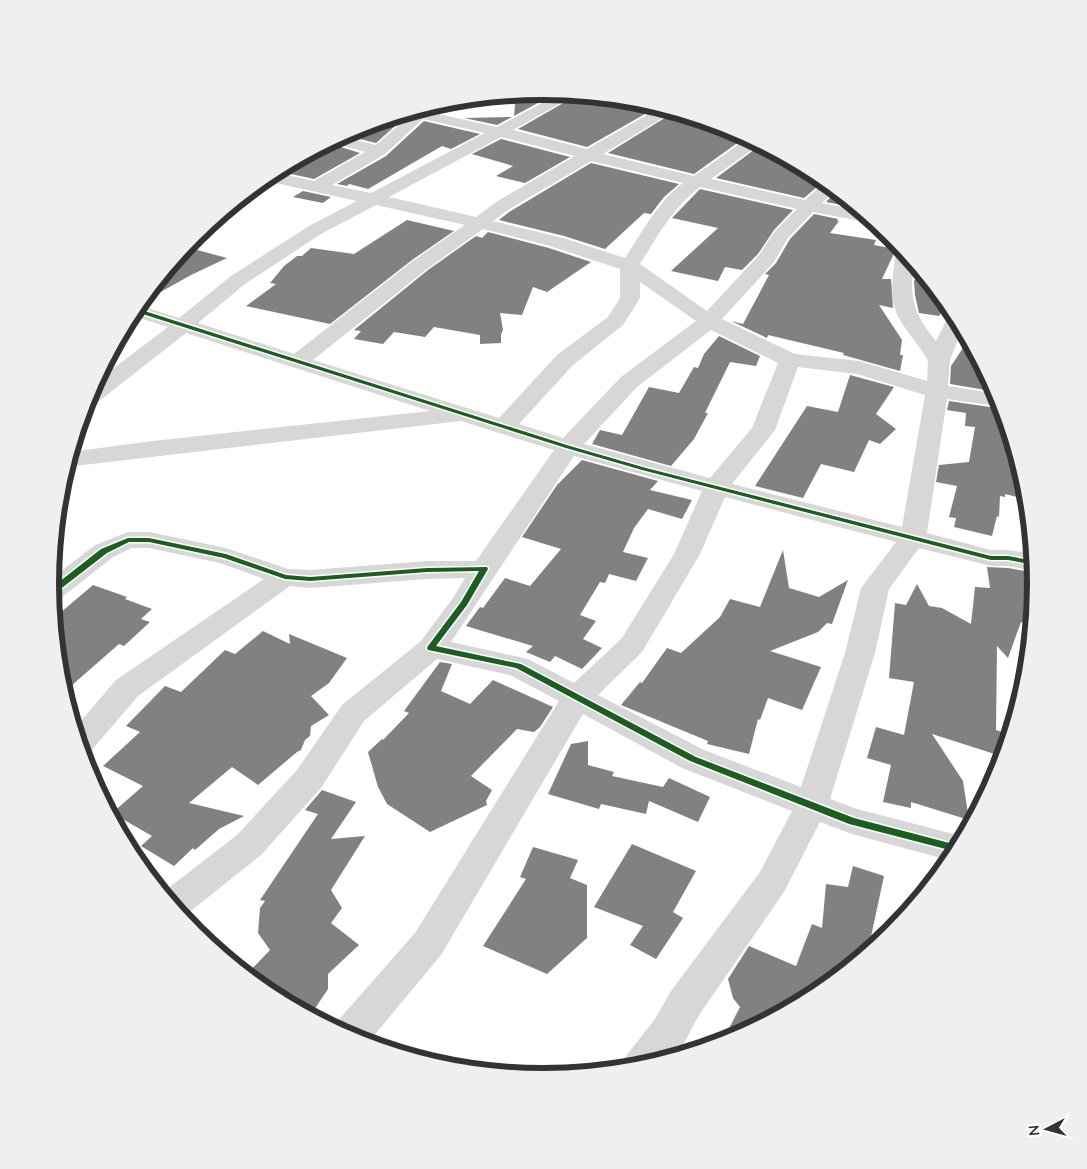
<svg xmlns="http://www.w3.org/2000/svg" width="1087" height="1169" font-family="Lato,sans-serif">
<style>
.building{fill:#818181}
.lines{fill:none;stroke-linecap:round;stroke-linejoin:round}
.street{fill:#d7d7d7;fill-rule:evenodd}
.cycleway-casing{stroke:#fff;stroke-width:3}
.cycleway{fill:#1b5e20;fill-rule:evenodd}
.rim{fill:none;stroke:#333;stroke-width:6}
</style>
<rect width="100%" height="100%" fill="#fff"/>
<g class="building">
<polygon points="545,91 558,92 514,116 516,94"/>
<polygon points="579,94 640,101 659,106 587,147 518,129"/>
<polygon points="676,111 733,129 747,136 694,174 608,153"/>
<polygon points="512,117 497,125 464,118"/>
<polygon points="387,119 403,119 376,143 343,135 369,124 385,128"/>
<polygon points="424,121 480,134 451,149 442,146 368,189 349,184 347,186 337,184 386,156"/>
<polygon points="501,139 570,157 525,183 496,176 513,166 472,154"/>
<polygon points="328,143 360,153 314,179 291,174 296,170 284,166"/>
<polygon points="762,144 798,164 795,170 821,177 825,180 804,198 716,178"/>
<polygon points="591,163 679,184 664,197 651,214 644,213 605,249 564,236 499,220 509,212"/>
<polygon points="700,189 793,210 774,230 758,254 742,270 725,267 718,281 671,271 718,228 672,218"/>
<polygon points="837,190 849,200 846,206 826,202"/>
<polygon points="303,191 331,197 323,203 293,197"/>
<polygon points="814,214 838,219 837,221 839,221 830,233 876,240 874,245 896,249 882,279 891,279 893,308 879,305 902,340 900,355 903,355 900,371 843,355 844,353 768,335 767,338 731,321 743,324 769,275 765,274 776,263 790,239"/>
<polygon points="407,220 454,231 412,260 330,324 246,306 276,284 270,283 284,266 297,256 302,256 311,248 354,254"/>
<polygon points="488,232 549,248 591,262 547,292 533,287 522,315 500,313 503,330 501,334 501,343 480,344 480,335 434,327 425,337 394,332 383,344 354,339 361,331 354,330 428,270 476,236 482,238"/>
<polygon points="186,247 227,258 191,275 141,303 140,301"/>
<polygon points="914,280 930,281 948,303 939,316 919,313 915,295"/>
<polygon points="719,336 760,356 756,366 730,362 705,413 708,413 694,439 671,466 592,444 600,430 622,435 649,387 679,393 694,367 698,368 704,354"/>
<polygon points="969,339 981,361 997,392 950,384 951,366"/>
<polygon points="850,375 894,387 876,414 896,429 880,444 869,440 854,472 821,464 803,498 755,486 807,406 838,412"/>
<polygon points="949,401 1003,409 1028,490 1029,500 1005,494 1005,497 1000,496 999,517 997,516 992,536 954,527 956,518 949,517 957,486 936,482 939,465 969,462 975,427 965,426 966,413 947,410"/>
<polygon points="582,460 658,481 650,490 692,500 682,519 648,509 634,528 623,552 648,558 636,581 609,574 605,583 600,582 580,615 596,621 583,639 602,648 582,669 555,656 550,662 526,652 533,646 466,626 480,607 483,608 505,578 530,586 561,549 522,537 557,485"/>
<polygon points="783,550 789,588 819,597 848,580 832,624 827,623 818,632 770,651 821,667 802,710 768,698 760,720 758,719 749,754 707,744 708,741 621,705 640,682 642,683 667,648 681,653 720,617 730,599 760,607"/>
<polygon points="987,567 1008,568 1036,573 1037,584 1033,625 1021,622 1008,658 997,646 996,730 1011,735 1004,757 932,734 963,781 969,820 911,802 911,808 883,802 891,765 867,758 876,727 904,735 914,682 889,678 895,603 906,605 917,584 929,606 942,608 971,624 975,587 990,588"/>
<polygon points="93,585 127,597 125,599 152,609 141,619 150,622 124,646 119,644 63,693 59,680 53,613 60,613"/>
<polygon points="263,631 290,644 289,634 347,658 329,683 311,696 329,715 311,726 310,736 305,740 301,750 297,752 258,785 232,767 189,803 244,816 219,829 195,850 193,848 174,866 141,846 152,836 112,813 143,786 103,766 140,732 126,726 165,686 181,692 225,650 235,654"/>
<polygon points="440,662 452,664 441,691 470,704 493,680 553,707 540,727 534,732 517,729 471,776 492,790 486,801 487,805 430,832 387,804 378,787 368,752 382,739 383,740 409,713 404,711"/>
<polygon points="588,741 588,765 614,772 612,776 663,787 669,778 710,797 698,822 649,801 646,814 601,804 599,809 548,794 571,744"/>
<polygon points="322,790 356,802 331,839 365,836 331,890 342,908 331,923 359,945 328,974 328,989 310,1016 269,995 246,975 270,950 258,933 260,908 265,901 260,900 318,814 305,810"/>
<polygon points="632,844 696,871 673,912 683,918 656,959 630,945 643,926 594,907"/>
<polygon points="533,847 578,860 570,878 587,885 587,938 547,974 483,946 526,879 520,877"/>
<polygon points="853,866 884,876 869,946 861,960 817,995 732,1041 721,1044 740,1007 733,998 728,979 749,946 796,966 812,924 822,928 826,884 848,887"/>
</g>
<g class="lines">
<path class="street" d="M561,93l16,1 -64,36 74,19 74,-42 13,4 -71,43 91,22 55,-39 11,7 -49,35 94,21 21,-19 10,8 -14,14 41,8 13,11 -5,1 -58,-11 -25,26 -14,24 -52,57 73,35 64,7 68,20 1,-21c-23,-37 -42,-42 -34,-92 1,-8 1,-17 8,-21l12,14c-5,37 -1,52 22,80l14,-28 4,-2 9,16 -13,33 -2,26 50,8 5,13 -56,-8 -20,134 64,17h17l26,4 2,17 -28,-5h-17l-72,-18 -30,41 -14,64 -45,146 27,10 108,28 -13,24 -100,-27 -32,-12 -36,70 -85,123 -16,30 -11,14 -33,10 -18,1 5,-14 29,-37 16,-28 89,-119 32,-61 -110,-43 -99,-54 -142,241 -74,89 -13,-4 -21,-11 2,-5 80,-91 144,-232 -49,-26 -73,-16 -73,62 -43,67 -60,67 -79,63 -20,-25 75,-58 60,-65 45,-65 79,-64 32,-43 12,-20 -38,1 -117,9 -20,-2 -152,110 -48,56 -8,3 -8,-26 42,-49 148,-101 -44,-16 -71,-15h-17l-19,9 -52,41 -9,3 -1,-22 44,-34 33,-13h21l77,16 62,21 22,1 117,-9h49l78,-111 -93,-29 -395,46 4,-15 83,-11 277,-30 -244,-78 -92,72 -10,1 10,-23 74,-56 -38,-12 8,-10 41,13 52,-42 78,-50 48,-25 -95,-21 11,-8 41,9 51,-29 -36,-10 12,-6 35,9 39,-34 27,-9 1,3 -9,8 63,14zM423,119l62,14 -114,60 -39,-8 53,-31zM501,137l74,19 -79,46 -20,15 -87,-20zM591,161l92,22c-25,18 -41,50 -58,75l-62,-20 -70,-17 15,-11zM700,187l97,22 -22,22 -16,24 -52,56 -67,-47c17,-27 33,-57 60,-77zM376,205l89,20 -52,36 -119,93 -96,-31 47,-39 76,-50zM483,229l67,17 70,23v29l-12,19 -51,38 -58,63 -186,-58 114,-91zM640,282l56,39 -75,56 -58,61 -44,-14 54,-59 50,-40 17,-27zM711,330l67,33 -26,65 -42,50 -126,-34 53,-57zM798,367l59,7 68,21 -23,132 -170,-43 43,-54zM574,456l128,35 -28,63 -52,84 -48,45 -46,-24 -77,-17zM725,497l171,45 -35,46 -16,65 -44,134 -97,-37 -106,-55 44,-43 58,-98z"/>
<defs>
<g id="cycleway">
<polygon points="135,308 570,446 646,468 991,556 1008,556 1035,561 1035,565 1008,560 991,560 642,470 566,448 133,311"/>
<polygon points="128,538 149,538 226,554 286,575 310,577 427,568 487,567 488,569 467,605 436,646 521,664 696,757 854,818 961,846 957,852 849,824 690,761 516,668 428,650 427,648 428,646 461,602 479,571 427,572 310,581 285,579 224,558 149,542 129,542 107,553 54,594 51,594 50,589 101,549"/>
</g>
</defs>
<use href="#cycleway" class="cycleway-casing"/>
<use href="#cycleway" class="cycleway"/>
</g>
<path d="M0 0H1087V1169H0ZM59 584a484 484 0 1 1 968 0a484 484 0 1 1-968 0Z" fill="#efefef" fill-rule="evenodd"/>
<path class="rim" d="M59 584a484 484 0 1 1 968 0a484 484 0 1 1-968 0Z"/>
<g transform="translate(1047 1129) rotate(264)" stroke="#ffffff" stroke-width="4" paint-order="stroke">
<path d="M0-4L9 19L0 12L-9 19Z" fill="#333333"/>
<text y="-8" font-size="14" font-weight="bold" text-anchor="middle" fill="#333333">N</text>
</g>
</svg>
